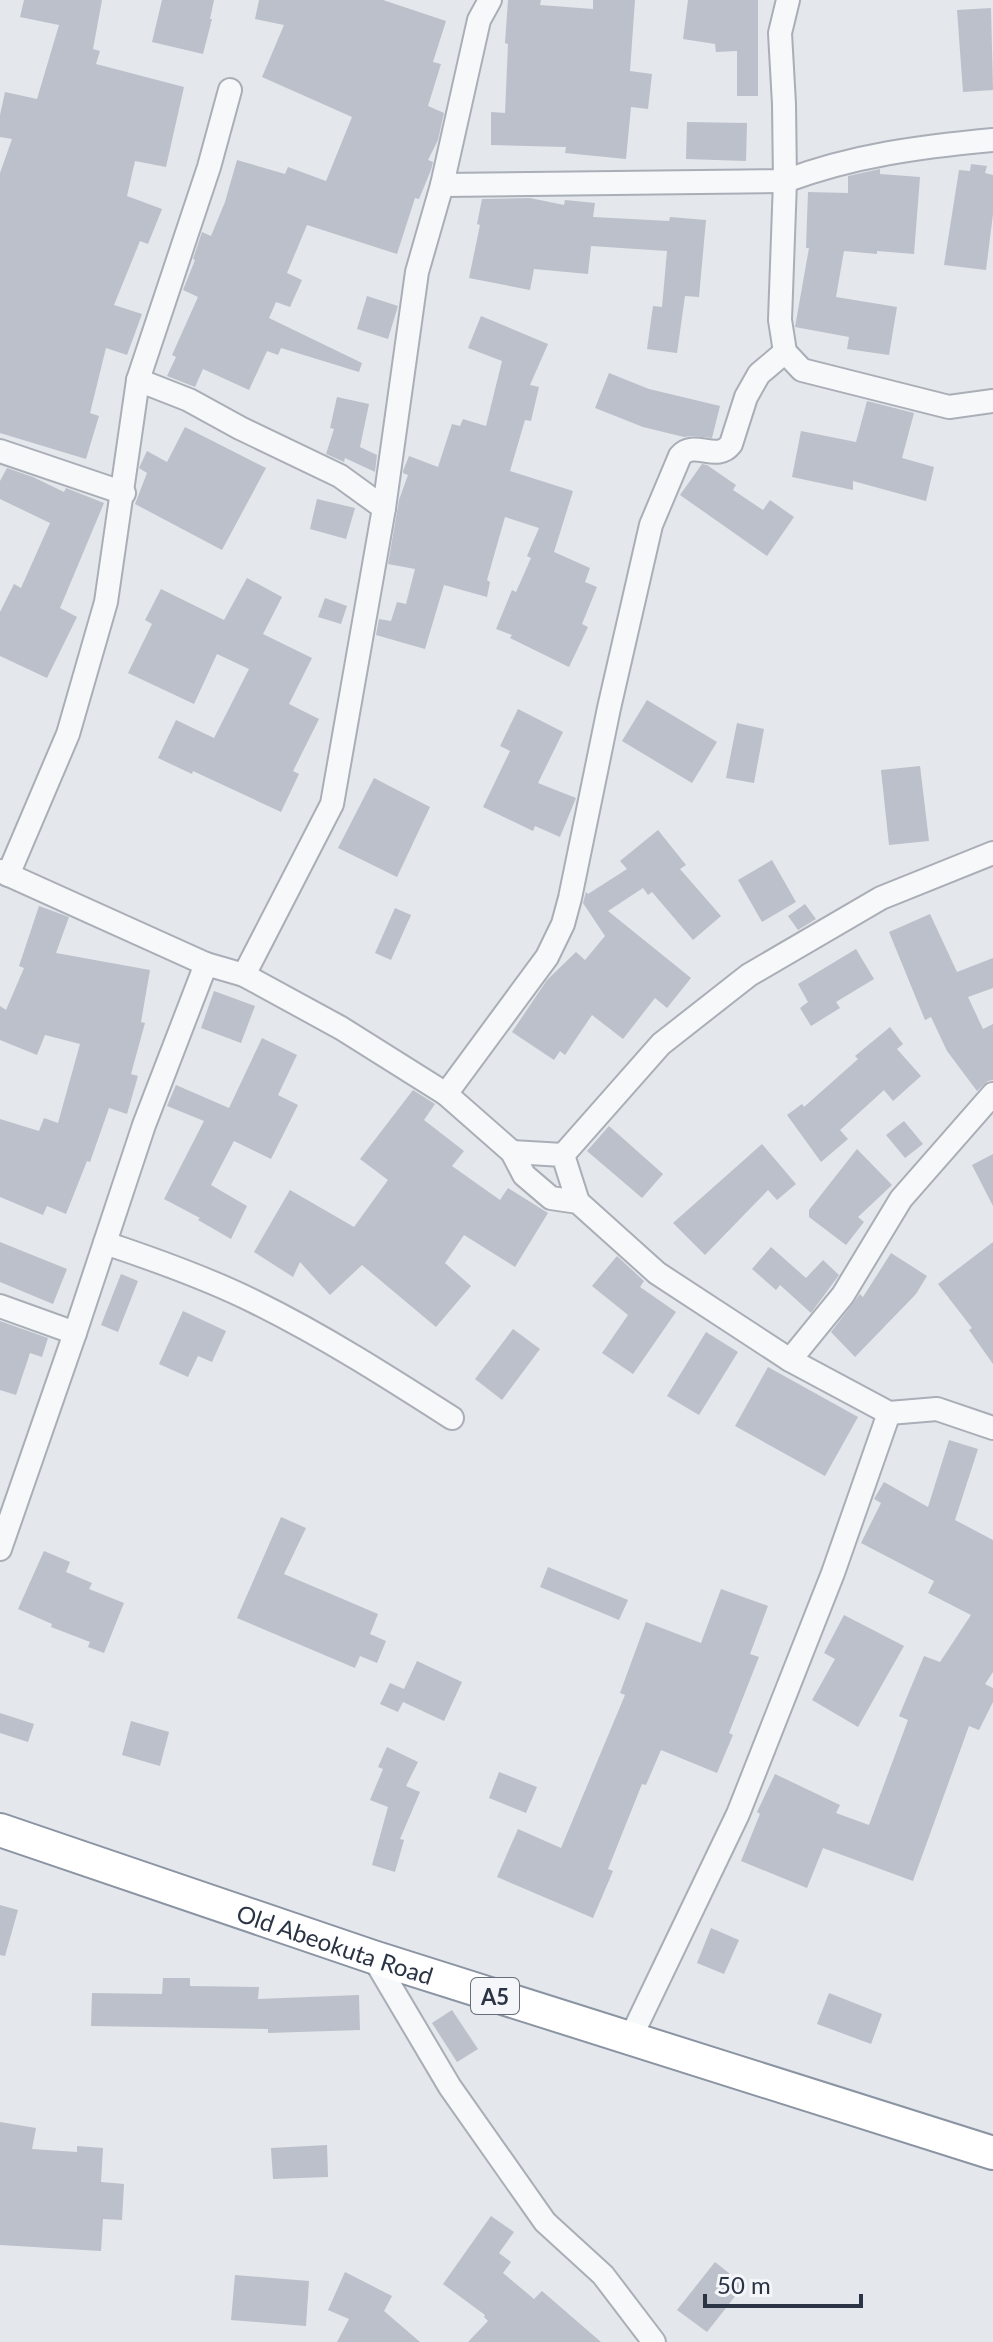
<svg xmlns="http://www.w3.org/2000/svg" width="993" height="2342" font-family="Lato,sans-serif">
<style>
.building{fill:#bbc0ca}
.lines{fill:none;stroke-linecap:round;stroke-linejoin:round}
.minor-casing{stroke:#a9aeb7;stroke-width:26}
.highway-casing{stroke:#8b94a3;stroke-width:36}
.minor{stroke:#f7f8fa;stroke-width:22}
.highway{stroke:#fff;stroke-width:32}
.labels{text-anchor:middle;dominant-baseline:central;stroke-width:6;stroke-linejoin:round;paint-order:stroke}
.shield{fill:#f4f6f9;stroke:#676e7b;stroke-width:2}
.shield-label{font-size:22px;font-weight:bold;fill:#2b3445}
.street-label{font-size:24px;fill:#2b3445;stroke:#f4f6f9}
</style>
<rect width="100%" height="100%" fill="#e4e7ec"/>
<g class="building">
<polygon points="24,0 102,0 93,49 100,51 96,64 184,87 166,167 135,161 127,196 162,209 148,244 140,241 114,305 142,314 127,355 106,348 90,413 99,416 86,459 0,433 0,173 12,139 0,137 0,115 5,92 37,99 59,25 20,17"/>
<polygon points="162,0 214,0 210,19 212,19 203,54 152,42"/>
<polygon points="259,0 383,0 446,21 433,62 441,64 428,106 444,113 438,140 428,160 433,162 431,170 419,199 415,198 397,254 307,225 287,273 302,280 290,307 276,302 269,318 362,363 359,372 281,348 278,355 267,351 249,390 203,369 195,387 167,376 176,357 172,355 198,297 183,290 195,260 193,259 202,232 211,236 225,202 237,160 285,174 288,167 326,181 352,117 262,77 284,25 255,19"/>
<polygon points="508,0 541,0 540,5 593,9 593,0 635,0 630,71 652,74 648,109 631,107 626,159 565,153 566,147 491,145 491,112 505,113 508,44 505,43"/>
<polygon points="688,0 758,0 758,96 737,96 737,51 716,52 715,44 683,39"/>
<polygon points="991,8 993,90 963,92 957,10"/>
<polygon points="687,122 747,123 746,161 686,159"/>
<polygon points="971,164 987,166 985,173 993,175 993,214 986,270 944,265 959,170 970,171"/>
<polygon points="880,169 880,174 920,177 914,254 877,251 877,254 844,251 836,297 897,307 889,355 847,349 849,337 795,327 809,248 806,248 808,192 848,193 848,176"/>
<polygon points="530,198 564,205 565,200 595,203 593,217 669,221 670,217 706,220 699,297 685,296 677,353 647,349 653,306 662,307 667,251 591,246 588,274 534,269 530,290 469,278 480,225 477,224 482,199"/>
<polygon points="367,296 398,306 388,339 357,329"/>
<polygon points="481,316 548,344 530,385 539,387 531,421 525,420 510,471 573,491 554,552 590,568 585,582 597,587 582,624 588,627 569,667 510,638 512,635 496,629 512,590 516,592 531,558 527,556 539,528 505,517 487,580 490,582 487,597 444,585 425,649 376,635 379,619 391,621 397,602 406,604 415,569 388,564 399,500 408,475 403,473 403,471 409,456 438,467 452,424 460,426 463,419 486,426 502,361 468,348"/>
<polygon points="609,373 649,389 720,406 712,438 692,436 684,437 643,427 595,408"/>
<polygon points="337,397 369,404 360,447 377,455 375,472 345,458 344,462 326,454 334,429 330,428"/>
<polygon points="867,401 914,413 902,458 934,467 926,501 853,481 853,490 792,477 801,431 856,442"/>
<polygon points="185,427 266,468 222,550 135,504 147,473 139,468 147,451 167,462"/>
<polygon points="702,464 707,465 736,485 733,490 763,510 770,500 794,517 767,556 680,495"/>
<polygon points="7,468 33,477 64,492 66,488 104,503 60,608 77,617 47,678 0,656 0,612 14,584 21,588 50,523 0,499 0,481"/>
<polygon points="317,499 355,508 346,539 310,529"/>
<polygon points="247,578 282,597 263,634 312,658 289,704 319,719 293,771 299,774 281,812 193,771 192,774 158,758 176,720 214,738 249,669 217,654 194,704 128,673 152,624 145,620 161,589 224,620"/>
<polygon points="325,598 347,606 341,624 318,617"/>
<polygon points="647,700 717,742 692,783 622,741"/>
<polygon points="518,709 563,732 538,783 576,798 560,837 535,826 533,831 483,807 510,751 500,746"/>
<polygon points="737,723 764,729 754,783 726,778"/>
<polygon points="920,766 929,841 889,845 881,770"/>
<polygon points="374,778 430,807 397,877 338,848"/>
<polygon points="658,830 686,865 680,869 721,916 693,940 652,892 648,895 643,888 608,911 691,978 667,1008 655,998 623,1039 592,1015 565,1055 560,1051 554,1060 512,1032 547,980 576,952 585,960 605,936 583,903 586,892 588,894 627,869 620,861"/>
<polygon points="772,860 796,902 762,922 738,880"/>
<polygon points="805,904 816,919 798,930 788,916"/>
<polygon points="39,906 69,917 56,953 150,970 141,1022 145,1023 131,1074 138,1076 127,1114 109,1108 90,1162 87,1161 66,1214 47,1206 43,1215 0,1197 0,1119 39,1131 44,1118 58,1123 80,1044 45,1035 37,1055 0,1040 0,1006 6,1010 24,968 19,966"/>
<polygon points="395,908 411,915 391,960 375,953"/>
<polygon points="930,914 957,972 993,958 993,988 968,997 983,1029 993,1024 993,1080 988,1081 977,1091 947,1051 931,1017 925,1020 889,932"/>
<polygon points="856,949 874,979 836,1002 840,1008 811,1026 800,1008 808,1002 798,984"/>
<polygon points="214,991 255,1006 241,1043 201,1028"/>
<polygon points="890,1027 903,1044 897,1049 921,1076 893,1101 884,1090 840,1130 848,1139 821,1162 787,1115 802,1104 804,1107 858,1059 855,1056"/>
<polygon points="262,1038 297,1055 278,1095 298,1105 271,1159 234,1141 211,1185 247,1206 231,1239 198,1220 200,1218 164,1199 204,1121 167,1106 176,1085 229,1108"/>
<polygon points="413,1090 435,1104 424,1120 464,1151 452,1166 500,1200 508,1188 548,1213 515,1267 464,1235 445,1263 471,1286 436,1327 362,1265 330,1295 300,1262 293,1277 254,1252 290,1190 354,1227 388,1180 360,1159"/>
<polygon points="904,1121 923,1144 905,1158 886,1135"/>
<polygon points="609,1126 663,1174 642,1198 587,1151"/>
<polygon points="762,1144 796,1184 777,1200 768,1190 705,1255 673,1223"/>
<polygon points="857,1149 892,1185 858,1217 864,1222 846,1245 809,1217 809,1210"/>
<polygon points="993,1154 993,1206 972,1165"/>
<polygon points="0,1242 67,1269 53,1304 0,1282"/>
<polygon points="993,1242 993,1364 969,1330 972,1328 938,1284"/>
<polygon points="771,1247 806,1278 823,1260 839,1275 811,1313 780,1285 776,1290 752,1269"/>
<polygon points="891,1253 927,1276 916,1294 855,1357 831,1332 860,1294 863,1297"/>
<polygon points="617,1256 644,1281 640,1287 676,1312 633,1374 602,1353 628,1315 592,1286"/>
<polygon points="121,1274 138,1281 118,1332 101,1325"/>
<polygon points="183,1311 226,1331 212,1362 198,1356 188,1377 159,1364"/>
<polygon points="0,1321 48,1338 42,1357 30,1353 16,1395 0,1390"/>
<polygon points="513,1329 540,1349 502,1400 475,1379"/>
<polygon points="706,1332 738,1352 699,1415 667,1396"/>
<polygon points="768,1367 858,1417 825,1476 735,1426"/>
<polygon points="949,1440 978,1449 955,1520 993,1540 993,1672 985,1684 993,1688 993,1702 979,1730 969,1726 913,1881 823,1848 807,1888 741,1861 760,1814 757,1812 775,1774 840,1805 836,1813 869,1825 908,1720 899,1716 924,1656 940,1662 971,1615 928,1593 934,1581 861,1543 881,1503 874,1499 884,1482 928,1507"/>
<polygon points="281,1517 306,1528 284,1574 378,1614 370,1634 386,1641 377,1663 360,1656 355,1668 237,1618"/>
<polygon points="44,1551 70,1562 66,1572 92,1583 89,1589 124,1603 104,1653 88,1647 90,1642 51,1627 52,1624 18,1609"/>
<polygon points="548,1567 628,1600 619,1620 540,1587"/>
<polygon points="721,1589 768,1606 750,1654 759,1657 729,1733 733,1735 717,1773 661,1750 646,1785 642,1784 608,1869 613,1871 593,1918 497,1877 518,1829 561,1848 625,1695 620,1693 646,1622 701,1643"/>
<polygon points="844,1615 904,1646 858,1727 812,1700 835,1659 824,1653"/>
<polygon points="417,1661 462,1682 444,1721 403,1702 398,1712 380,1704 390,1683 404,1689"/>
<polygon points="0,1713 34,1724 28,1742 0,1733"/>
<polygon points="131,1721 169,1732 160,1766 122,1755"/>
<polygon points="387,1747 418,1762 406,1786 420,1792 400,1839 404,1840 395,1872 372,1865 388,1807 370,1800 383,1769 378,1767"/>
<polygon points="499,1772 537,1787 526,1813 489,1798"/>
<polygon points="0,1905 18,1910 5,1956 0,1955"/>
<polygon points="711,1928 739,1940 724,1974 697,1963"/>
<polygon points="163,1978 190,1978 190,1986 259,1987 258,1999 359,1995 360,2030 268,2033 268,2029 91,2026 92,1993 162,1994"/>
<polygon points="829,1993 882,2014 871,2044 817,2024"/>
<polygon points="452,2010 478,2049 457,2062 432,2023"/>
<polygon points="0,2122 36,2128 32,2149 77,2152 77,2146 103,2148 101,2182 124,2184 122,2220 103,2219 101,2251 0,2245"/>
<polygon points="327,2145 328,2177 273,2179 271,2148"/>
<polygon points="491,2216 514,2232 499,2253 511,2262 503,2273 534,2299 542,2291 601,2342 468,2342 488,2321 484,2317 485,2315 443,2284"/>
<polygon points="715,2262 744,2285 707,2332 677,2310"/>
<polygon points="345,2272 392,2296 384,2311 420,2342 337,2342 349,2319 328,2310"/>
<polygon points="235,2275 309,2281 306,2326 231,2320"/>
</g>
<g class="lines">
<defs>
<g id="minor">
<polyline points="788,0 780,33 784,104 785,181 780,320 785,352 802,370 949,407 993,401"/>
<path d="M442,185l343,-4c70,-26 134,-34 208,-41"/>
<polyline points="138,380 189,400 240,428 340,476 384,508"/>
<polyline points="0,451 124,493"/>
<polyline points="0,871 206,964 244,975 341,1028 446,1094 512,1152 524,1175 551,1198 578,1202 657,1273 790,1360 889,1413 937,1409 993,1428"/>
<polyline points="8,875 68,734 106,602 138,380 209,167 230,90"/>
<polyline points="244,975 332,804 384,508 417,272 442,185 479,20 490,0"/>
<path d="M446,1094l101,-137 16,-33 7,-26 39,-190 42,-183 29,-69c14,-17 37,7 51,-12l15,-47 13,-23 26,-22"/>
<polyline points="512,1152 563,1155 578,1202"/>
<polyline points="563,1155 661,1044 749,975 881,898 993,853"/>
<path d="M105,1243c51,17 102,35 150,59 69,34 133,75 197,116"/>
<polyline points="0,1306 75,1333"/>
<polyline points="790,1360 843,1295 901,1199 993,1094"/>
<polyline points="0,1549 75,1333 144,1125 206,964"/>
<polyline points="373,1957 450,2087 545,2222 603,2275 654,2342"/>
<polyline points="630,2039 738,1814 833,1573 889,1413"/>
</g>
<g id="highway">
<path id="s1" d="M0,1830l373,127 620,196"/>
</g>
</defs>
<use href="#minor" class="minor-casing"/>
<use href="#highway" class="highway-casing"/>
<use href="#minor" class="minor"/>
<use href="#highway" class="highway"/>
</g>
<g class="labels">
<rect class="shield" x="471" y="1978" width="48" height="36" rx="6"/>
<g class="shield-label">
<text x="495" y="1996">A5</text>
</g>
<g class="street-label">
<text stroke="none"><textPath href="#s1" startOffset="354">Old Abeokuta Road</textPath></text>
</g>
</g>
<path d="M705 2294v12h156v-12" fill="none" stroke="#2b3445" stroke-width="4"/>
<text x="717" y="2294" font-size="24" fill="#2b3445" stroke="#f4f6f9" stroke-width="6" paint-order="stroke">50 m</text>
</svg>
